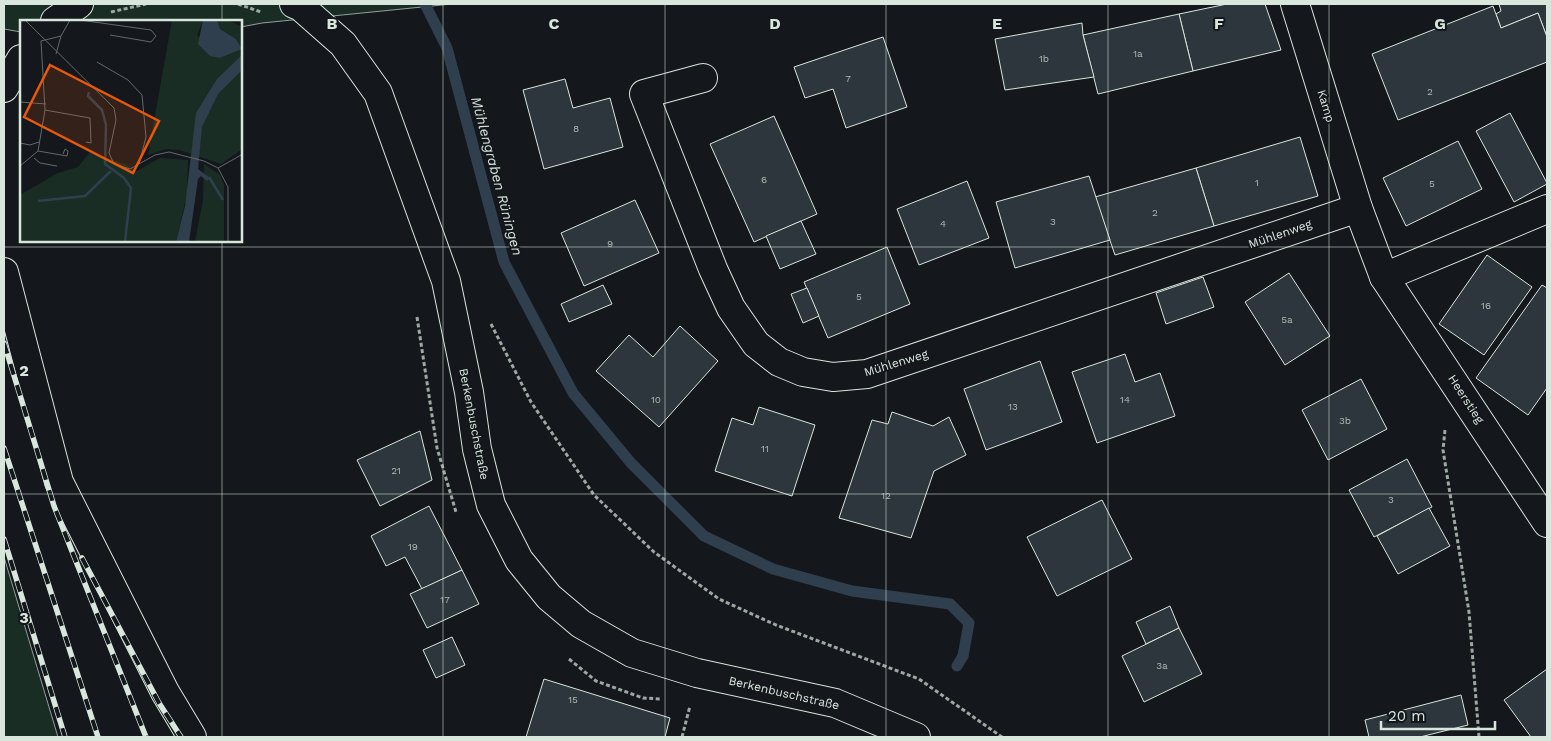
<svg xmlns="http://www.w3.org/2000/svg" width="1551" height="741" font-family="'Work Sans',sans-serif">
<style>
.green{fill:#1a2d24;stroke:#939e99}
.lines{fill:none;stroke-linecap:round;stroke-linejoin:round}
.stream{stroke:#2f3f4d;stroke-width:11}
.building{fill:#2c363c;stroke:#d8e6dc}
.minor-casing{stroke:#d8e6dc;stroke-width:30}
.path{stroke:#9da8a2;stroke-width:3;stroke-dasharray:4 2.5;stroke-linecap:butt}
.minor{stroke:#14181c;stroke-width:28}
.rail-casing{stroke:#d8e6dc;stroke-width:5.5}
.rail{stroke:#14181c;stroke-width:4;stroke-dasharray:11;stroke-linecap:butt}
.grid{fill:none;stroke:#d8e6dc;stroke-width:1;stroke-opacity:0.55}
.labels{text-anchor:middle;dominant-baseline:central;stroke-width:4;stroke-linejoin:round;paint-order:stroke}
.number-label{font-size:10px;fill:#adbab4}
.street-label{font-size:12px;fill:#d8e6dc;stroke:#14181c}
.water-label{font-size:14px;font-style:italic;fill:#d8e6dc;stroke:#14181c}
.inset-river{fill:none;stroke:#2f3f4d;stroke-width:2.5}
.inset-road{fill:none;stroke:#626a69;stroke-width:1}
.view{fill:#e8590c;fill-opacity:0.15;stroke:#e8590c;stroke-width:2.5}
.inset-edge{fill:none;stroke:#d8e6dc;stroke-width:2.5}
.grid-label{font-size:16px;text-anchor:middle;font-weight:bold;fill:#d8e6dc;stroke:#14181c;stroke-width:4;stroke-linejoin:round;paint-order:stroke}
</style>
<rect width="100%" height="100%" fill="#14181c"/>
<g class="green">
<polygon points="4,4 452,4 262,23 241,27 241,21 21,21 21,32 4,29"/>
<polygon points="4,557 58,737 4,737"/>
</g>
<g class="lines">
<polyline class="stream" points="425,4 447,48 504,262 573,393 631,463 704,536 773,569 852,591 950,604 969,623 963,656 957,666"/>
</g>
<g class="building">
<polygon points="1227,4 1265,4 1281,50 1193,71 1179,14"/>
<polygon points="1499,4 1547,4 1547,37 1538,13 1501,28 1496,14 1501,11"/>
<polygon points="1493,6 1501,28 1538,13 1547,37 1547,62 1398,120 1372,54"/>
<polygon points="1179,14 1193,71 1098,94 1083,35"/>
<polygon points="1082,23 1083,35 1094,77 1005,90 995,39"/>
<polygon points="883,37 907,107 846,128 833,89 805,98 794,67"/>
<polygon points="565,79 573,108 610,98 623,147 544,169 523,90"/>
<polygon points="1510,113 1547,183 1547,184 1514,202 1476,131"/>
<polygon points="774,116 817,214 754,242 710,144"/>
<polygon points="1300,137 1318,196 1214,226 1196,168"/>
<polygon points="1458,141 1482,189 1406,226 1383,178"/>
<polygon points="1196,168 1214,226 1115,255 1095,197"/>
<polygon points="1089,176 1110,240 1015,268 996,202"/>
<polygon points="967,181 989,238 919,265 897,209"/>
<polygon points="635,200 659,253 584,286 561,233"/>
<polygon points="801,221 816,254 780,269 766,236"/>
<polygon points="887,247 910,304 828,338 804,282"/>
<polygon points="1487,255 1532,287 1484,355 1439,324"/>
<polygon points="1289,273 1330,336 1285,365 1245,302"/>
<polygon points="1203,277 1214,307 1166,324 1156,293"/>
<polygon points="603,285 612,304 569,322 561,304"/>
<polygon points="1542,285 1547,288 1547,388 1528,415 1476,378"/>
<polygon points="807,288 819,316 803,323 791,294"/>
<polygon points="680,326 718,361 659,427 596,371 629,335 653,357"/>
<polygon points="1125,354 1135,382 1160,373 1175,416 1097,443 1072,372"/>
<polygon points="1040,361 1062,422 986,450 964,389"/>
<polygon points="1361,379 1387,429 1328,460 1302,410"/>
<polygon points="759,407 815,425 792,496 715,471 732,418 753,425"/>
<polygon points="892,412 933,426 949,417 966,455 934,471 911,538 839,518 872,420 888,424"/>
<polygon points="420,431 432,480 380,506 357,460"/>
<polygon points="1407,459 1432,507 1374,537 1349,490"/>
<polygon points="1102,500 1132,559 1057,596 1027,537"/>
<polygon points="429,506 462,570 422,589 405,557 386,566 371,536"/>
<polygon points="1429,508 1450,546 1398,574 1377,536"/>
<polygon points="462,570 479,604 427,628 410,594"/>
<polygon points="1170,606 1179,628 1146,644 1136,622"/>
<polygon points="1179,628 1202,674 1144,702 1122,656"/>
<polygon points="452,637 465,665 436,678 423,650"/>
<polygon points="1547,669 1547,737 1531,737 1504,700"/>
<polygon points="544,679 670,718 665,737 526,737"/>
<polygon points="1461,695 1468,725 1420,737 1369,737 1365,720"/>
</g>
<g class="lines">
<defs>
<g id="minor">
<polyline points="294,4 301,7 343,44 378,93 446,281 469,392 477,449 491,505 519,560 549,597 581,624 632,653 697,673 835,703 916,737"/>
<polyline points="1295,4 1358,208 1384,277 1547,523"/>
<polyline points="55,21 79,4"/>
<polyline points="703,78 644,94 713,269 731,308 756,344 779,362 803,372 833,377 867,374 1358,208"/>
<polyline points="4,88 21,59"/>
<polyline points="4,272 59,482 165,692 192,737"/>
<polyline points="1384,277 1547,209"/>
</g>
</defs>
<use href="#minor" class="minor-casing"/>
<g class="path">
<polyline points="238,4 261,12"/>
<polyline points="111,12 146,4"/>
<polyline points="417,317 437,448 456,512"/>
<polyline points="491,324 531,402 594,495 654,552 719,599 776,625 919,679 1002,737"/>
<polyline points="1445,430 1443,450 1469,612 1479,737"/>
<polyline points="569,659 596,681 643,698 660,699"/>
<polyline points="682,737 690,706"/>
</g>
<use href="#minor" class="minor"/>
<defs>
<g id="rail">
<polyline points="4,343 54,506 146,737"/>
<polyline points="4,448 98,737"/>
<polyline points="4,539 65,737"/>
<polyline points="82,558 159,703 181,737"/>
</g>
</defs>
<use href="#rail" class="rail-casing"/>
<use href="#rail" class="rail"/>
</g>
<path class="grid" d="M222,4v17M443,4v733M665,4v733M886,4v733M1108,4v733M1329,4v733M222,241v496M4,247h1543M4,494h1543"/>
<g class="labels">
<g class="number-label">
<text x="1138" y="53">1a</text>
<text x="1044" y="58">1b</text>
<text x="848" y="78">7</text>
<text x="1430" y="91">2</text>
<text x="576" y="128">8</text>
<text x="764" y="179">6</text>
<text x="1257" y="182">1</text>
<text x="1432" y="183">5</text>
<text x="1155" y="212">2</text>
<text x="1053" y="221">3</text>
<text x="943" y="223">4</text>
<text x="610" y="243">9</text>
<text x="859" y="296">5</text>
<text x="1486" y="305">16</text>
<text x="1287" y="319">5a</text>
<text x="656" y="399">10</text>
<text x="1125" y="399">14</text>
<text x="1013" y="406">13</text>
<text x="1345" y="420">3b</text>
<text x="765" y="448">11</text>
<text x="396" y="470">21</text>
<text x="886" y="495">12</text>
<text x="1391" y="499">3</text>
<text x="413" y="546">19</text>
<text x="445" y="599">17</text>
<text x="1162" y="665">3a</text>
<text x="573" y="699">15</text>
</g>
<g class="street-label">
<text transform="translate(1326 106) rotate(73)">Kamp</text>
<text transform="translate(1280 234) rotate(-19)">Mühlenweg</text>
<text transform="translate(896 363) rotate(-17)">Mühlenweg</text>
<text transform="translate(1466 399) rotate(57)">Heerstieg</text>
<text transform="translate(474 424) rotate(79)">Berkenbuschstraße</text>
<text transform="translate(784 693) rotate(13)">Berkenbuschstraße</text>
</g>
<g class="water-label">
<text transform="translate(497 176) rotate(75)">Mühlengraben Rüningen</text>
</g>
</g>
<g transform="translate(20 20)">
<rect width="222" height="222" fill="#14181c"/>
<path d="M152,0h31l-6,15 23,23 22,-9 -6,-10 -16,-10 -3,-9h11l14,7v122l-21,15 -41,-14 -14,-1 -18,6zM70,132l37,13 8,7 25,-14 28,2 -1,33 -11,49h-156v-47l38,-22 20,-6zM184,144l16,11 4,10v57h-29l8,-42z" fill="#1a2d24"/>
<path d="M183,0h14l3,9 16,10 6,10 -22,9 -10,-2 -12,-12zM222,35v15l-24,24 -16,33 -4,42 12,9 -3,3 -6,-5 -3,3 -9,63h-13l9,-36 11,-93 21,-34z" fill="#2f3f4d"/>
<path class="inset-river" d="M69,72l-1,4 14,14 4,15 -1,39 19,14 7,10 -6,54M189,157l14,23M18,181l47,-5 26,-25"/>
<path class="inset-road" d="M5,0l89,88 2,12 -7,33 5,11 16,5 25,-14 14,-3 35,9 14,7 10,19v55M60,0l71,10 5,6 -5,6 -41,-7M36,34l5,-18M77,42l31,18 14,15 4,42 -7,27M0,82l26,2M25,90l45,8 1,25 -5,-1M0,123l10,2 9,-3M18,131l29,5 1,-5 -3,-2 -2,5M14,138l6,5 17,3M0,146l18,-15 7,-41 -4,-69 20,-5 9,-16M198,148l25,-14"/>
<path class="view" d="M30,45l109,56 -26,52 -109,-56z"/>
<rect width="222" height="222" class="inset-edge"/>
</g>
<g class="grid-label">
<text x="332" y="29">B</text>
<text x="554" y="29">C</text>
<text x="775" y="29">D</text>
<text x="997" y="29">E</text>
<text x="1219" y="29">F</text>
<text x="1440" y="29">G</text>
<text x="24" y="376">2</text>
<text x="24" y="623">3</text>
</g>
<rect width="1551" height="741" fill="none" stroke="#d8e6dc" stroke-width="10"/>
<path d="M1381 721v8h114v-8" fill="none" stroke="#d8e6dc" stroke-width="2.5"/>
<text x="1388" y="721" font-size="15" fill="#d8e6dc" stroke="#14181c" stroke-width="4" paint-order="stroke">20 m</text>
</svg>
